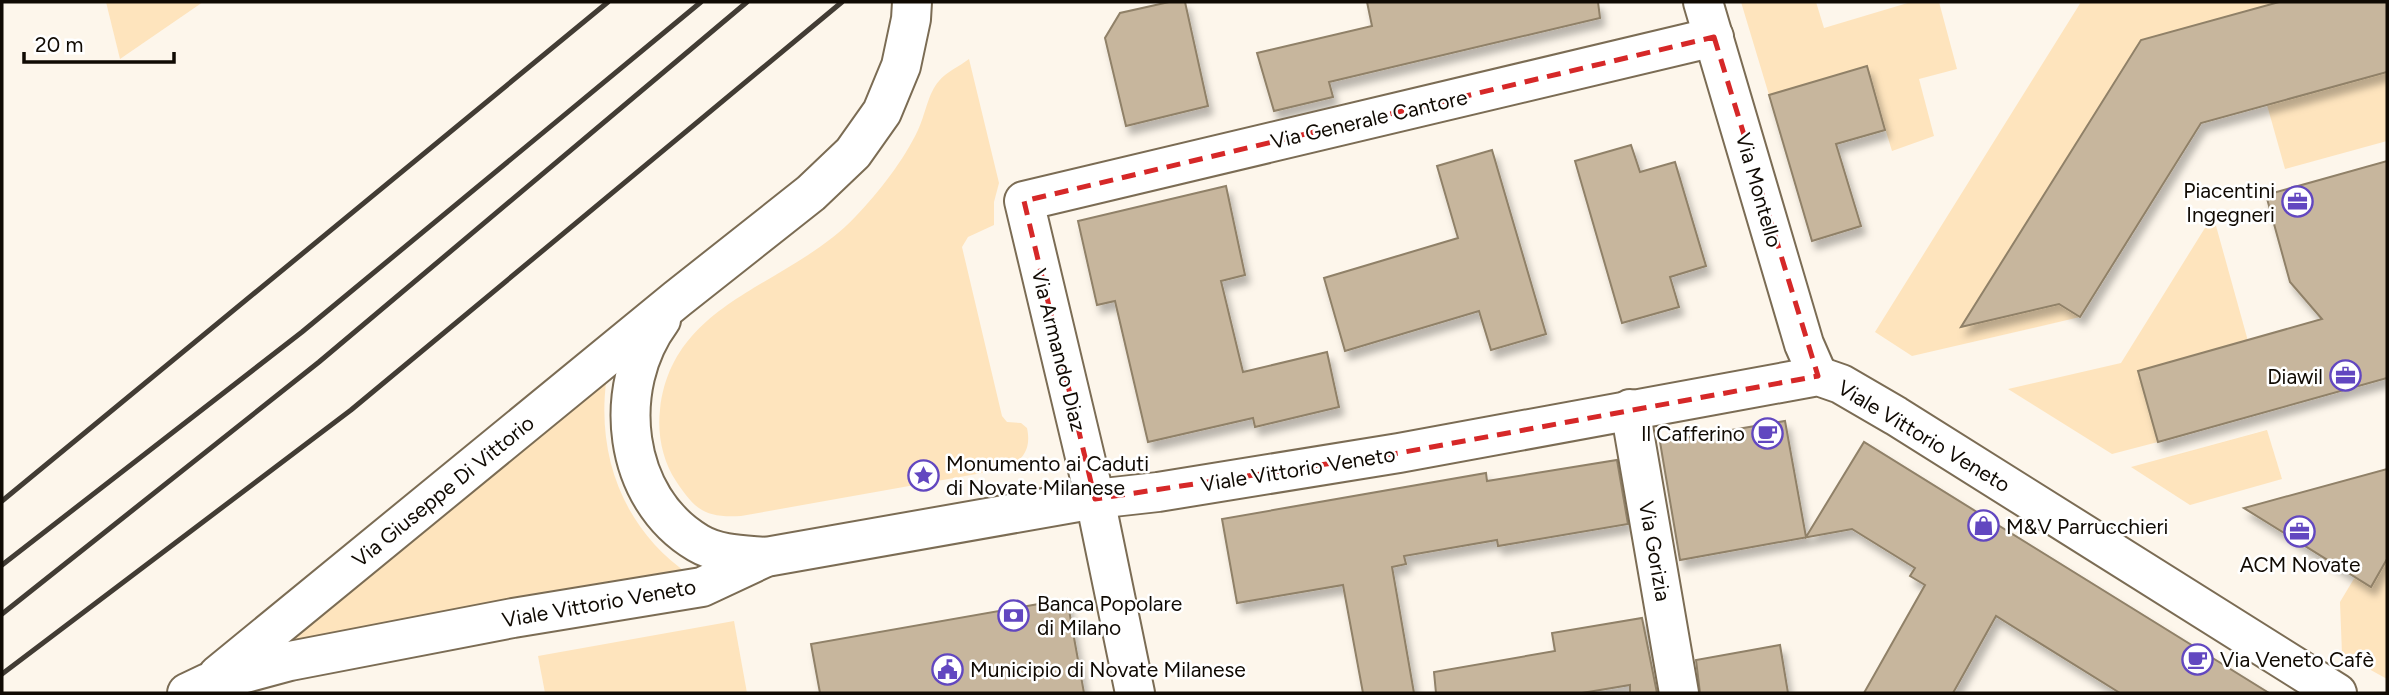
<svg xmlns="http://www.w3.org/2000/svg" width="2389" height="695" font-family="Figtree,sans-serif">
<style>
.green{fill:#fee4bd}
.building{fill:#c7b69d;stroke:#908168;stroke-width:2;filter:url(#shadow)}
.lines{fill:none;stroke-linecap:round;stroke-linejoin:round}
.minor-casing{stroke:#7b6c54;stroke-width:42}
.minor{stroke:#fff;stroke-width:38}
.rail{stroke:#423c34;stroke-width:5}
.marked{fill:none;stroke:#d62828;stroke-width:5;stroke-dasharray:14 9;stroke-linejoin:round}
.labels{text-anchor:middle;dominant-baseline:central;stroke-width:5;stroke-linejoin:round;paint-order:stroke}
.street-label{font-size:21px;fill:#100a03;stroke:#fff}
.poi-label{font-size:21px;fill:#100a03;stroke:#fff;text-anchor:start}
</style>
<defs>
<filter id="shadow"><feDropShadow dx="4.5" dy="8" stdDeviation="3.5" flood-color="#0004"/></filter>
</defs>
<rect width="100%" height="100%" fill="#fdf6eb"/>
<g class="green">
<polygon points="106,2 203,2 120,59"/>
<polygon points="1741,2 1816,2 1824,28 1911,2 1939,2 1957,69 1919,79 1934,136 1892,151 1866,66 1769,95"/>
<polygon points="2081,2 2279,2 2141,40 1962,326 2059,304 2080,317 1912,356 1875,332"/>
<path d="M969,59l30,124 -5,19v23l-26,12 -6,10 40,169 5,6 14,1 6,5c4,19 -2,29 -17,40l-269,48c-36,2 -46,-6 -65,-35 -13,-19 -19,-47 -16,-71 12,-111 130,-123 196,-194 23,-24 48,-56 62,-86 7,-14 10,-37 21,-49 7,-9 21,-15 30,-22z"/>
<polygon points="2387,72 2387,141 2285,169 2267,105"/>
<polygon points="2213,215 2248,341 2138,371 2158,442 2112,454 2008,389 2121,363"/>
<path d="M606,383c-9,76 19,148 84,192l-411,73z"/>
<polygon points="2267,430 2282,479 2190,505 2131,467"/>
<polygon points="2387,559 2387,679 2342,654 2340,602 2355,577 2371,587"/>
<polygon points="734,621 747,693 545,693 538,656"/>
</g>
<g class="building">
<polygon points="1169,2 1185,2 1208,106 1126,126 1105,38 1120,13"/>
<polygon points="1367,2 1598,2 1600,18 1329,82 1333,97 1274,111 1257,53 1372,26"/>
<polygon points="2279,2 2387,2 2387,72 2201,123 2080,317 2059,304 1961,327 2141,40"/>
<polygon points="1867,66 1885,130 1836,144 1861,226 1812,241 1769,95"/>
<polygon points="1631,145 1640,172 1675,162 1706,266 1670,277 1679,307 1622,323 1575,161"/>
<polygon points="1492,150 1546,334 1491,350 1479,311 1345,351 1324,278 1458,238 1437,166"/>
<polygon points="2387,161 2387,378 2158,442 2138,371 2322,319 2290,282 2266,195"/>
<polygon points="1226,186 1245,275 1221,281 1243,372 1327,352 1339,407 1255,427 1253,418 1148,442 1115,301 1097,305 1078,221"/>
<polygon points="1785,421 1806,537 1864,442 2269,693 2120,693 1996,616 1953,693 1864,693 1925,585 1910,576 1915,568 1852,529 1680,560 1660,442"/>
<polygon points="1617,460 1628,524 1498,546 1497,540 1404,556 1406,564 1392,567 1414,693 1363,693 1343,585 1237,603 1222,519 1486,473 1487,481"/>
<polygon points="2387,469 2387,559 2371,587 2244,508"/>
<polygon points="1067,599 1084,693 820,693 811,644"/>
<polygon points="1642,618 1657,693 1630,693 1630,685 1582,693 1436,693 1434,672 1555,651 1552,633"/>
<polygon points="1780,645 1788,693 1700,693 1696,660"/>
</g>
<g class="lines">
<defs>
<g id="minor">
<polyline points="1703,2 1804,344 1818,376"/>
<path d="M661,320c-50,67 -39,178 37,223 20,12 46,12 68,14"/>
<polyline points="1630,409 1679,693"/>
<polyline points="218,675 677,299 811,193 853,153 882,112 901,66 911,19 912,2"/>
<polyline points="187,693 208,683 290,661 513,618 702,587 766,557 1095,499 1158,492 1399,453 1818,376 1841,384 1896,416 2337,693"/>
<polyline points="1135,693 1095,499 1024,201 1714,37"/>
</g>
</defs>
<use href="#minor" class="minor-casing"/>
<use href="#minor" class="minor"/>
<g class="rail">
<polyline points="2,501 608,2"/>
<polyline points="2,565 302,332 701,2"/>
<polyline points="2,614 319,362 747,2"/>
<polyline points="2,674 351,410 842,2"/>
</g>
</g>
<path class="marked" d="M1714,37l104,339 -419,77 -304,46 -71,-298z"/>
<defs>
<symbol id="office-ring" viewBox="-11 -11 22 22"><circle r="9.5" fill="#fff" stroke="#6247c0" stroke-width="1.5"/><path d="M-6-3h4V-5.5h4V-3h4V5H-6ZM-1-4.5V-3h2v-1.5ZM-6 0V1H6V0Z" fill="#6247c0"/></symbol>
<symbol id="cafe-ring" viewBox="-11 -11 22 22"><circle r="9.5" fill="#fff" stroke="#6247c0" stroke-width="1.5"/><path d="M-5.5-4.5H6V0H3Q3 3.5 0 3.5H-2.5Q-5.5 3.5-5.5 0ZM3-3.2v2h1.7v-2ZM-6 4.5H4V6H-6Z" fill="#6247c0"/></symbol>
<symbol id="sight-ring" viewBox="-11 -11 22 22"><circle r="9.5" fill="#fff" stroke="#6247c0" stroke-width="1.5"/><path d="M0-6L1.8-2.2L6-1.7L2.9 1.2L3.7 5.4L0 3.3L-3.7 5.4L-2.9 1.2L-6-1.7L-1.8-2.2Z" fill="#6247c0"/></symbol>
<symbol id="shop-ring" viewBox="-11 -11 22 22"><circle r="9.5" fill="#fff" stroke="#6247c0" stroke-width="1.5"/><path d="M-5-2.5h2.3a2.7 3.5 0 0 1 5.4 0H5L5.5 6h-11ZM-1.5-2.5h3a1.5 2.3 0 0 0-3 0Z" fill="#6247c0"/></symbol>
<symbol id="bank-ring" viewBox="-11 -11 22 22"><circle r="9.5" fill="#fff" stroke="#6247c0" stroke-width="1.5"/><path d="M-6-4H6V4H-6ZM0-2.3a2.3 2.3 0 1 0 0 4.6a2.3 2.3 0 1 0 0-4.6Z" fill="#6247c0"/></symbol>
<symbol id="civic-ring" viewBox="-11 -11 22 22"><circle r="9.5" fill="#fff" stroke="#6247c0" stroke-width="1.5"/><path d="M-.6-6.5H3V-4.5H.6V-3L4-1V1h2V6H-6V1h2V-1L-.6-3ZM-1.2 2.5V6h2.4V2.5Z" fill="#6247c0"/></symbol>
</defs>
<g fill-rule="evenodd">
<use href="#office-ring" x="2280" y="184" width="35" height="35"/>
<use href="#office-ring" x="2328" y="358" width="35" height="35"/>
<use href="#cafe-ring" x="1750" y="416" width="35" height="35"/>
<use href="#sight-ring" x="906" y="458" width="35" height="35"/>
<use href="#shop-ring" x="1966" y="508" width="35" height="35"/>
<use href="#office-ring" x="2282" y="514" width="35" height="35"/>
<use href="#bank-ring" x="996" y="598" width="35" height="35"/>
<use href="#cafe-ring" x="2180" y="642" width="35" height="35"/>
<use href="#civic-ring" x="930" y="652" width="35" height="35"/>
</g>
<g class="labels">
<g class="street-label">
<text transform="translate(1369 119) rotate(-13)">Via Generale Cantore</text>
<text transform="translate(1759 190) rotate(74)">Via Montello</text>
<text transform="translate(1059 350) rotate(76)">Via Armando Diaz</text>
<text transform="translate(1924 436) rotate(31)">Viale Vittorio Veneto</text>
<text transform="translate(1298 469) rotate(-9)">Viale Vittorio Veneto</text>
<text transform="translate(443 491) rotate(-39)">Via Giuseppe Di Vittorio</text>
<text transform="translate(1655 551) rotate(80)">Via Gorizia</text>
<text transform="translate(599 603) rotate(-10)">Viale Vittorio Veneto</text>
</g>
<g class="poi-label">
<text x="2275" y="190" text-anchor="end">Piacentini<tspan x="2275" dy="24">Ingegneri</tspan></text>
<text x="2323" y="376" text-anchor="end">Diawil</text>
<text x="1745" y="433" text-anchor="end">Il Cafferino</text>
<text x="946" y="463">Monumento ai Caduti<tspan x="946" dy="24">di Novate Milanese</tspan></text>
<text x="2006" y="526">M&amp;V Parrucchieri</text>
<text x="2300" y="564" text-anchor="middle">ACM Novate</text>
<text x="1037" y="603">Banca Popolare<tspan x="1037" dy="24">di Milano</tspan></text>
<text x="2220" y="659">Via Veneto Cafè</text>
<text x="970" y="669">Municipio di Novate Milanese</text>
</g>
</g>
<rect width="2389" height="695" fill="none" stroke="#100a03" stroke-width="7"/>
<path d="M24 52v10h150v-10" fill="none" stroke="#100a03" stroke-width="3.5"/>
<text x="35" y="52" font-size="21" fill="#100a03" stroke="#ffffff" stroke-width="5" paint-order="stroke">20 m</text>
</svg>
